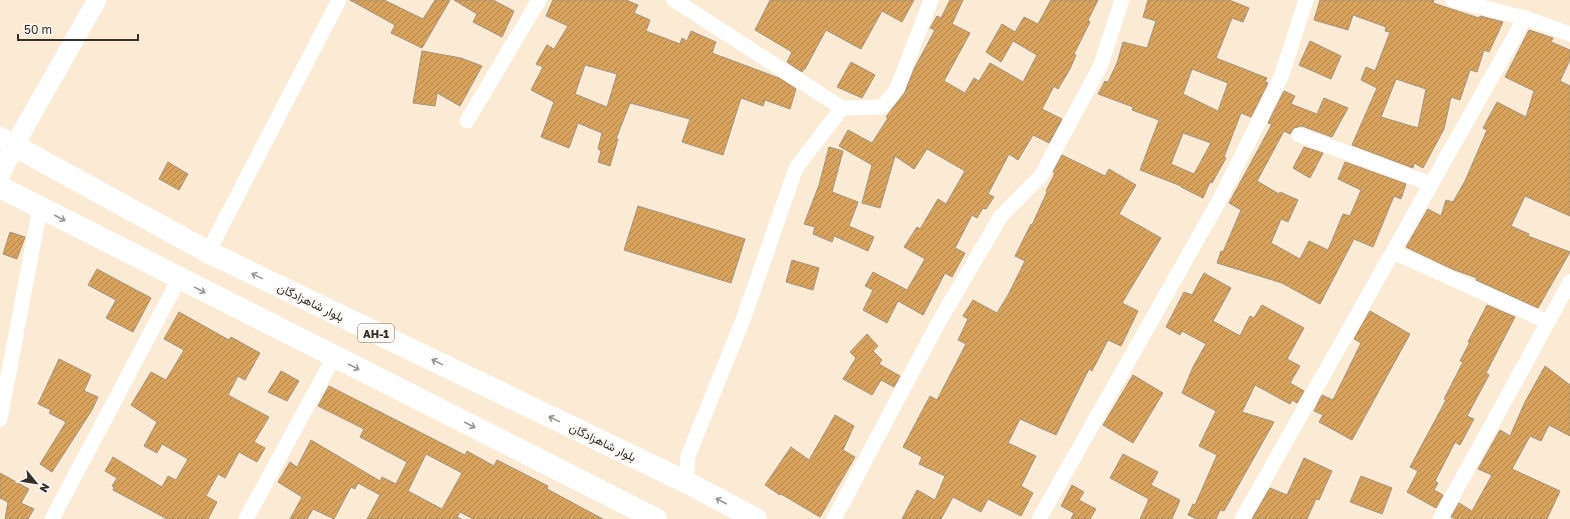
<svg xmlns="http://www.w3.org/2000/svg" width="1570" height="519" font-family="'Golos Text',Vazirmatn,sans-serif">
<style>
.building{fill:url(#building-hatch);stroke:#a3937f;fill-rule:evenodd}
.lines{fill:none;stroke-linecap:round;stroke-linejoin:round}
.minor{stroke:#fff;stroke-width:15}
.tertiary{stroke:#fff;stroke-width:19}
.primary{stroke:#fff;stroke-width:22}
.oneway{stroke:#9a9792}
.labels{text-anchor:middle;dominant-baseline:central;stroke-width:3;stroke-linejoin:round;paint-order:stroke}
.shield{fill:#fdf9f5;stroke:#716c64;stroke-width:1}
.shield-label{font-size:11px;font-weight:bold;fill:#352f26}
.street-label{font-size:12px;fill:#352f26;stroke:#fdf9f5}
</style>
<defs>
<pattern id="building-hatch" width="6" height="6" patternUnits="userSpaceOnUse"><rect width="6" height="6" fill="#d7a35d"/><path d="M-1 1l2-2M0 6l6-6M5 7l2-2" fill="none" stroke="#af854d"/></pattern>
</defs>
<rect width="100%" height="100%" fill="#fbead4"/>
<g class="building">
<polygon points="350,0 384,0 423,19 435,0 450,0 422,48 391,33 395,25"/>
<polygon points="454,0 493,0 514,11 502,37 473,22 477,14"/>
<path d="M553,0h73l12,5 -4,8 16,7 -4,11 34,13 2,-6 5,3 4,-10 25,11 -4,11 67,25 17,11 -6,20 -25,-9 -2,6 -22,-8 -18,57 -41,-13 8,-23 -60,-16 -14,36h2l-8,27 -12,-4 3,-11 -3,-2 4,-16 -24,-10 -9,25 -28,-11 13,-35 -23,-12 12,-23 -7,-3 11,-19 7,4 14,-23 -22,-10zM585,65l32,9 -10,33 -32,-13z"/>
<polygon points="770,0 914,0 902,22 882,11 861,49 826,30 805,69 804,69 802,72 787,62 792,52 755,30"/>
<polygon points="950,0 963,0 952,24 970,33 944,81 965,93 974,78 979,81 990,63 1023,82 1037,55 1013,41 1001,62 986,52 1002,24 1015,32 1024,17 1038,24 1051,0 1098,0 1088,20 1090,22 1074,54 1076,55 1070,69 1058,89 1054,86 1042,109 1062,119 1049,143 1033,135 1018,160 1009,154 988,194 994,197 986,209 983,208 977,218 972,215 955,248 965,253 952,277 945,273 923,315 898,301 887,323 863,310 873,290 865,286 873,272 907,290 925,259 904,247 917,227 920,229 938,199 946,204 965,171 927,149 914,169 895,156 880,208 862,203 872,165 839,146 848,130 872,143 888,118 886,117 889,113 905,92 914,69 935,30 930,28 937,16 941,18"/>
<path d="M1148,0h81l20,8 -6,14 -11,-4 -16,40 51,20 -2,4 3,1 -17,34 -10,-4 -17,44 2,1 -14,25 -2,-1 -7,16 -22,-11v-1l-41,-16 19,-50 -27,-10 1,-3 -35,-13 7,-13 3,1 9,-19 6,-21 24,6 9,-27 -13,-4zM1192,69l36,14 -10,28 -35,-17zM1183,133l28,10 -17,31 -23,-10z"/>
<path d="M1320,0h114l-1,3 46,15 1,-2 23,6 -14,30 -5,-2 -7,22 -7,-2 -10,30 -9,-3 -7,32 -21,39 -9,-5 -1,5 -61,-23 25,-57 -16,-8 5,-13 9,4 15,-39 -5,-1 1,-4 -33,-12 -5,15 -34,-10zM1396,79l30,10 -8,39 -37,-11z"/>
<polygon points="1529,30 1553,38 1551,42 1570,50 1570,60 1560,81 1570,86 1570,216 1525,196 1511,226 1529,234 1528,236 1570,252 1538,308 1476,280 1477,278 1452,269 1406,247 1428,209 1441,216 1446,200 1453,202 1465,181 1487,130 1483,128 1497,102 1526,117 1534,91 1505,77"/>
<polygon points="1310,41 1341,56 1331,79 1299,65"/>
<polygon points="422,51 461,58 482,66 460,106 437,93 435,106 413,103"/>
<polygon points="851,62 875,75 862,98 837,87"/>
<polygon points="1284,91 1295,96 1291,104 1317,114 1324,98 1348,108 1332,137 1302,126 1294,128 1290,134 1284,131 1257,181 1279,194 1280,192 1298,200 1288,222 1281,219 1271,243 1300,259 1309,241 1328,250 1343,214 1350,216 1361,190 1338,179 1345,162 1406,184 1401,199 1394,196 1373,247 1354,239 1320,304 1282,283 1217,263 1221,251 1223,252 1241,210 1229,203 1272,124 1268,123"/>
<polygon points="829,147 843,151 832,192 858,202 849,226 874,237 868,251 834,236 832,242 813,234 815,227 804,224 819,185"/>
<polygon points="1304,147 1323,153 1310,178 1293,168"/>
<polygon points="1062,155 1105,176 1109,169 1136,185 1119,214 1161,238 1122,303 1138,311 1121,346 1108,340 1092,371 1089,369 1056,435 1020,419 1008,443 1036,456 1021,486 1033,493 1021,516 988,499 981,512 953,497 941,519 902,519 917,490 935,500 945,476 919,464 922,457 903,447 930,396 937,400 966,344 958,340 968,319 963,316 973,300 997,313 1008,295 1025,261 1015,256 1031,224 1032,225 1047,192 1046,191 1055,173 1053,172"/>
<polygon points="168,162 188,174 179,190 159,179"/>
<polygon points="638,206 745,239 731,283 624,250"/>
<polygon points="10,232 25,237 17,259 3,254"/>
<polygon points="792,260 819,268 813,290 786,282"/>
<polygon points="97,269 151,298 133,332 106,318 116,300 88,285"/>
<polygon points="1204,273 1231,288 1213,321 1240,336 1250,316 1254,318 1262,305 1304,328 1287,359 1300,366 1290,383 1304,391 1297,403 1292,400 1290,404 1255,385 1242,412 1274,422 1224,511 1220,510 1216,519 1197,519 1188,515 1193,504 1195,505 1217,455 1199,446 1216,411 1182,393 1193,367 1206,344 1182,331 1180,335 1166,327 1184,292 1192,295"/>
<polygon points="1487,305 1515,317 1486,373 1489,375 1467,416 1474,419 1460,445 1455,442 1435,481 1438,483 1434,490 1443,495 1436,508 1407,492 1418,471 1410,467 1446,400 1444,399 1463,362 1460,361 1470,342 1468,342"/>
<polygon points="1370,311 1410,334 1352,440 1319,422 1323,415 1314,411 1322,395 1333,400 1361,343 1354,339"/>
<polygon points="179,312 229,340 231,337 260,353 245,380 238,376 228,395 269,417 254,442 265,448 257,462 239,452 225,478 218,474 206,496 217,502 208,519 167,519 113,490 114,487 112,486 117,478 105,471 113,457 162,487 168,476 176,480 188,459 162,444 157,453 144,446 157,422 131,405 151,372 166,380 184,350 164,339"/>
<polygon points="867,334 878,346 873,351 882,360 879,364 900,376 894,387 881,380 872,395 843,379 856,358 850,352"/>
<polygon points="59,359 91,375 84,391 98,397 92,410 52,472 40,464 66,422 49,413 51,410 38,404"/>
<polygon points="1545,366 1570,385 1570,436 1549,425 1541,441 1530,436 1512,469 1560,491 1547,519 1455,519 1451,517 1459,503 1472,511 1492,475 1478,469 1500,430 1510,436 1525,402"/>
<polygon points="281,371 299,381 287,401 268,392"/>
<polygon points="1133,375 1163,393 1133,443 1103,425"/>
<path d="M329,386l136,69 2,-4 27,15 3,-6 51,26 -1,3 56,30h-130l-13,-7 -3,5 4,2h-94l13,-24 -22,-12 -3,6 -4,-2 -17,32 -21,-10 -6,10h-17l12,-22 -24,-15 12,-20 7,5 14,-27 69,41 2,-4 14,7 11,-22 -47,-25 4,-8 -46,-23zM426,454l36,19 -20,36 -34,-18z"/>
<polygon points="835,415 854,426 843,450 855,457 820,517 781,494 780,495 765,485 791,447 809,460"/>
<polygon points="1123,454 1158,472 1151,485 1180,500 1172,519 1140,519 1149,499 1110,478"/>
<polygon points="1304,458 1332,471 1319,500 1316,499 1307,519 1252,519 1270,488 1287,495"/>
<polygon points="0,473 29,489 21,503 34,509 28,519 5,519 8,502 0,498"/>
<polygon points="1361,476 1392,488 1382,514 1350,502"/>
<polygon points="1072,485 1084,492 1079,500 1096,509 1090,519 1071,519 1074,513 1061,506"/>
</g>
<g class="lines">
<g class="minor">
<polyline points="674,0 842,108 882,107 897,89 931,0"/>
<polyline points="1453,0 1525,18 1570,34"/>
<polyline points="467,121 539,0"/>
<polyline points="1299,135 1431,184"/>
<polyline points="208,252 339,0"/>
<polyline points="1393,252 1548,322"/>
<polyline points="0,419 40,208"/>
<polyline points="686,482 688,456 744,317 796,168 842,108"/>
<polyline points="52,519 179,279"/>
<polyline points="246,519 334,357"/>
<polyline points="834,519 937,325 1001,216 1041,176 1100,67 1122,0"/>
<polyline points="1039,519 1219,201 1281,77 1306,0"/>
<polyline points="1242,519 1525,18"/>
<polyline points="1440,519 1570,282"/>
</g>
<polyline class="tertiary" points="0,177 14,146 97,0"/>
<g class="primary">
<polyline points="0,138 208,252 686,482 756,519"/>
<polyline points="0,187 656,519"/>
</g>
</g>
<defs><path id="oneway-shaft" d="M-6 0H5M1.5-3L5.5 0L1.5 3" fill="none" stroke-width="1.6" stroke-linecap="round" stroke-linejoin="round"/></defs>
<g class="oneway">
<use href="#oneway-shaft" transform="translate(60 218) rotate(27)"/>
<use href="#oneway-shaft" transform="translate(257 276) rotate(-154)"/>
<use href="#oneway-shaft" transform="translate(200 290) rotate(27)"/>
<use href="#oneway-shaft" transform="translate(437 362) rotate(-154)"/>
<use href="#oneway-shaft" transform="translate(354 367) rotate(27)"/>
<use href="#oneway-shaft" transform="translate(554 419) rotate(-154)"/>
<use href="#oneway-shaft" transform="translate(470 425) rotate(27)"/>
<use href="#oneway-shaft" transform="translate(721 501) rotate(-152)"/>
</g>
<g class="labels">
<rect class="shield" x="358" y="324" width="36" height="18" rx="3"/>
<g class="shield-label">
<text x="376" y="333">AH-1</text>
</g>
<g class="street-label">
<text transform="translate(311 302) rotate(26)">بلوار شاهزادگان</text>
<text transform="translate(603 442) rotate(26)">بلوار شاهزادگان</text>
</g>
</g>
<g transform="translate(36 483) rotate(120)" stroke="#fdf9f5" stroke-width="3" paint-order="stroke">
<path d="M0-3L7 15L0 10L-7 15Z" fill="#352f26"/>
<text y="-6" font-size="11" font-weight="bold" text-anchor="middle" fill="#352f26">N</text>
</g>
<path d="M18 34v6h120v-6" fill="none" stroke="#352f26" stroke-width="2"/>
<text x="24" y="34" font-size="12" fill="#352f26" stroke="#fdf9f5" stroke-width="3" paint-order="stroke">50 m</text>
</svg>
